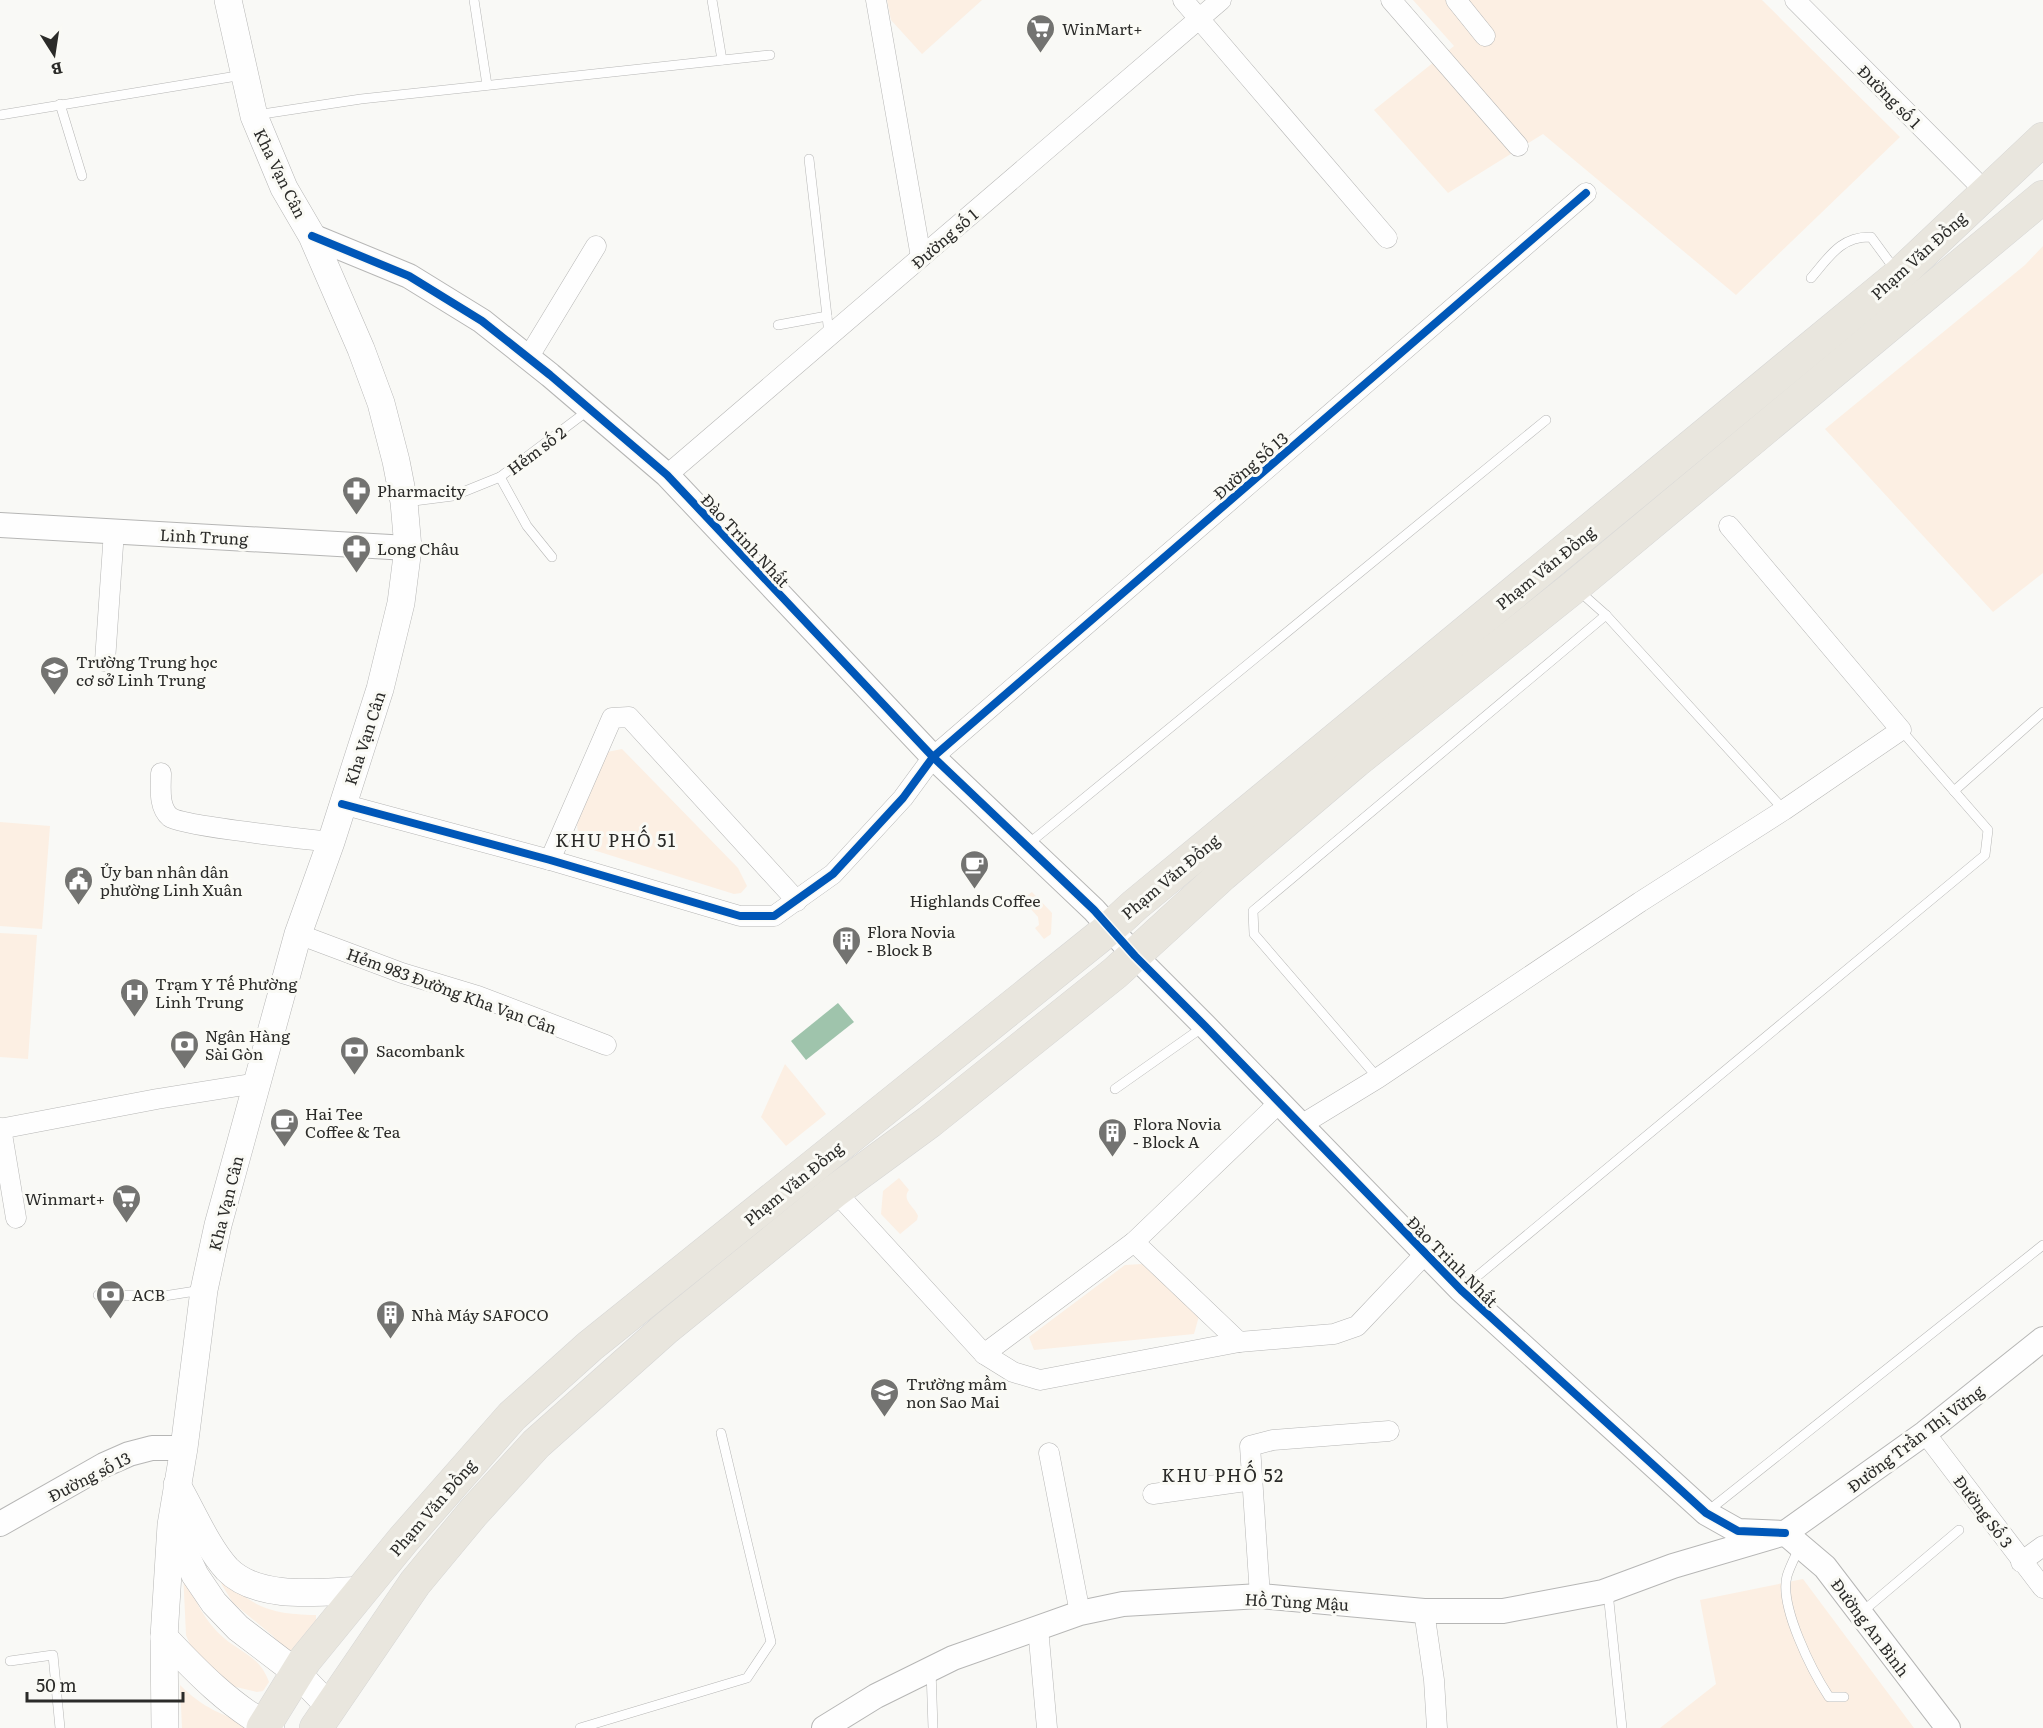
<svg xmlns="http://www.w3.org/2000/svg" width="2043" height="1728" font-family="Literata,serif">
<style>
.green{fill:#fcefe3}
.water{fill:#9fc4ac}
.lines{fill:none;stroke-linecap:round;stroke-linejoin:round}
.service-casing{stroke:#b6b6b5;stroke-width:10}
.minor-casing{stroke:#b6b6b5;stroke-width:21}
.tertiary-casing{stroke:#b6b6b5;stroke-width:26}
.secondary-casing{stroke:#b6b6b5;stroke-width:28}
.trunk-casing{stroke:#d6d6d5;stroke-width:34}
.service{stroke:#fefefe;stroke-width:9}
.minor{stroke:#fefefe;stroke-width:20}
.tertiary{stroke:#fefefe;stroke-width:24}
.secondary{stroke:#fefefe;stroke-width:27}
.trunk{stroke:#e9e6de;stroke-width:33}
.cycleway-casing{stroke:#fafaf5;stroke-width:11}
.cycleway{stroke:#0057b8;stroke-width:8}
.labels{text-anchor:middle;dominant-baseline:central;stroke-width:6;stroke-linejoin:round;paint-order:stroke}
.poi-label{font-size:16px;fill:#2b2b29;stroke:#fafaf5;text-anchor:start}
.street-label{font-size:16px;fill:#2b2b29;stroke:#fafaf5}
.neighbourhood-label{font-size:18px;letter-spacing:1.5px;fill:#2b2b29;stroke:#fafaf5}
</style>
<rect width="100%" height="100%" fill="#f9f9f6"/>
<g class="green">
<polygon points="887,0 982,0 922,54 891,20"/>
<polygon points="1413,0 1762,0 1900,137 1736,295 1543,134 1448,193 1374,110 1454,46"/>
<polygon points="2043,246 2043,573 1993,612 1825,429 2025,265"/>
<polygon points="622,749 738,868 747,886 741,893 734,894 587,848 579,840 577,825 598,760 607,752"/>
<polygon points="0,822 50,826 42,929 0,926"/>
<polygon points="1032,892 1052,913 1051,934 1044,939 1035,928 1039,925 1038,917 1022,899"/>
<polygon points="0,933 37,935 28,1059 0,1057"/>
<polygon points="785,1064 826,1114 786,1146 761,1117"/>
<path d="M899,1178l10,12c-8,10 6,17 9,26l-1,4 -17,14 -19,-20 2,-23z"/>
<polygon points="1142,1264 1199,1316 1194,1334 1034,1350 1029,1337 1125,1265"/>
<path d="M183,1571c10,25 20,49 41,67 18,15 36,19 45,44l-6,9 -6,1 -25,-6 -37,-29 -9,-22z"/>
<path d="M218,1573c35,34 49,41 98,42v11l-25,33 -18,-23 -40,-33 -11,-18z"/>
<polygon points="1803,1579 1914,1728 1660,1728 1716,1684 1700,1600"/>
<path d="M180,1685c23,23 42,30 72,40l-2,3h-68z"/>
</g>
<polygon class="water" points="838,1003 854,1022 806,1060 791,1041"/>
<g class="lines">
<defs>
<g id="service">
<polyline points="474,0 487,85"/>
<polyline points="712,0 722,60"/>
<polyline points="60,104 82,176"/>
<polyline points="0,115 243,75"/>
<polyline points="256,115 361,99 770,55"/>
<polyline points="809,159 827,316"/>
<path d="M1811,278c18,-21 30,-42 60,-41l25,34"/>
<polyline points="778,325 827,316 829,335"/>
<polyline points="406,502 453,496 500,477"/>
<polyline points="552,557 527,526 500,477 590,409"/>
<polyline points="1579,591 1606,615 1784,810"/>
<polyline points="1954,791 2043,712"/>
<polyline points="1027,845 1546,420"/>
<polyline points="1378,1078 1254,934 1253,911 1606,615"/>
<polyline points="1115,1089 1203,1027"/>
<polyline points="1463,1288 1985,855 1988,830 1901,730"/>
<polyline points="98,1295 164,1296 202,1290"/>
<polyline points="1708,1511 2043,1245"/>
<path d="M1800,1546c-4,9 -10,20 -13,30 -8,30 25,95 42,121h15"/>
<polyline points="1608,1592 1622,1728"/>
<polyline points="1862,1612 1959,1530"/>
<polyline points="10,1661 53,1655 60,1728"/>
<polyline points="931,1670 933,1728"/>
<polyline points="580,1728 747,1678 771,1642 721,1433"/>
</g>
<g id="minor">
<polyline points="876,0 921,257"/>
<polyline points="1183,0 1387,238"/>
<polyline points="1391,0 1518,146"/>
<polyline points="1456,0 1485,36"/>
<polyline points="1795,0 1986,192"/>
<polyline points="528,358 596,246"/>
<polyline points="667,475 1221,0"/>
<polyline points="105,661 114,531"/>
<path d="M161,773c0,14 -3,34 9,44 12,9 136,22 161,25"/>
<polyline points="342,804 550,860 740,916 774,916 833,874 903,798 933,757 1586,193"/>
<polyline points="550,860 612,718 629,717 797,901"/>
<polyline points="298,934 402,973 478,996 606,1045"/>
<polyline points="1301,1125 1378,1078 1640,902 1784,810 1901,730 1729,526"/>
<polyline points="1,1128 16,1218"/>
<polyline points="0,1129 157,1099 257,1083"/>
<polyline points="835,1191 984,1354 1013,1372 1040,1380 1239,1342 1334,1334 1357,1326 1425,1254"/>
<polyline points="1134,1242 1239,1342"/>
<polyline points="984,1354 1134,1242 1279,1103"/>
<polyline points="1925,1433 2043,1588"/>
<polyline points="1049,1453 1080,1613"/>
<polyline points="1153,1494 1253,1480"/>
<polyline points="2021,1562 2043,1546"/>
<polyline points="1260,1596 1250,1446 1273,1440 1389,1431"/>
<polyline points="1424,1611 1434,1680 1437,1728"/>
<polyline points="1038,1628 1047,1728"/>
</g>
<g id="tertiary">
<polyline points="312,236 409,276 482,321 550,375 667,475 933,757 1094,910 1135,956 1205,1026 1461,1290 1706,1513 1738,1531 1785,1533"/>
<polyline points="0,525 408,548"/>
<polyline points="0,1524 104,1465 129,1454 152,1448 184,1448"/>
<polyline points="1785,1533 1825,1567 1948,1728"/>
<polyline points="824,1728 876,1696 953,1658 1080,1613 1123,1604 1260,1596 1424,1611 1503,1611 1603,1592 1673,1566 1785,1533 1925,1433 2043,1339"/>
</g>
<g id="secondary">
<path d="M177,1485c15,26 30,62 50,84 31,32 94,23 134,21"/>
<polyline points="172,1526 195,1575 214,1603 238,1628 297,1673 330,1707"/>
<path d="M164,1637c32,34 66,69 107,91"/>
<polyline points="165,1728 164,1637 171,1525 184,1448 204,1290 218,1225 298,934 331,842 380,689 401,603 408,548 404,502 396,461 381,403 361,349 312,236 284,188 254,116 228,0"/>
</g>
<g id="trunk">
<polyline points="263,1728 305,1660 403,1540 512,1416 590,1346 1110,928 1135,905 1899,275 2043,139"/>
<polyline points="316,1728 415,1583 473,1513 536,1444 665,1329 835,1191 929,1122 1115,973 1222,875 1356,761 1574,587 2043,197"/>
</g>
</defs>
<use href="#service" class="service-casing"/>
<use href="#minor" class="minor-casing"/>
<use href="#tertiary" class="tertiary-casing"/>
<use href="#secondary" class="secondary-casing"/>
<use href="#trunk" class="trunk-casing"/>
<use href="#service" class="service"/>
<use href="#minor" class="minor"/>
<use href="#tertiary" class="tertiary"/>
<use href="#secondary" class="secondary"/>
<use href="#trunk" class="trunk"/>
<defs>
<g id="cycleway">
<polyline points="312,236 409,276 482,321 550,375 667,475 933,757 1094,910 1135,956 1205,1026 1461,1290 1706,1513 1738,1531 1785,1533"/>
<polyline points="342,804 550,860 740,916 774,916 833,874 903,798 933,757 1586,193"/>
</g>
</defs>
<use href="#cycleway" class="cycleway-casing"/>
<use href="#cycleway" class="cycleway"/>
</g>
<defs>
<symbol id="supermarket-pin" viewBox="-11 -11 22 30"><path d="M0 17L-7.5 6A9.5 9.5 0 1 1 7.5 6Z" fill="#737371" stroke="#fafaf5"/><path d="M-6-5.5h2.5l.6 2H6L4.5 2H-2.5L-4.4-4H-6ZM-1.5 3.2a1.3 1.3 0 1 0 .1 0ZM3 3.2a1.3 1.3 0 1 0 .1 0Z" fill="#fff"/></symbol>
<symbol id="pharmacy-pin" viewBox="-11 -11 22 30"><path d="M0 17L-7.5 6A9.5 9.5 0 1 1 7.5 6Z" fill="#737371" stroke="#fafaf5"/><path d="M-2-6h4v4h4v4h-4v4h-4v-4h-4v-4h4Z" fill="#fff"/></symbol>
<symbol id="school-pin" viewBox="-11 -11 22 30"><path d="M0 17L-7.5 6A9.5 9.5 0 1 1 7.5 6Z" fill="#737371" stroke="#fafaf5"/><path d="M0-5L7-2L0 1L-7-2ZM-4 1L0 2.5L4 1V4Q0 6-4 4Z" fill="#fff"/></symbol>
<symbol id="cafe-pin" viewBox="-11 -11 22 30"><path d="M0 17L-7.5 6A9.5 9.5 0 1 1 7.5 6Z" fill="#737371" stroke="#fafaf5"/><path d="M-5.5-4.5H6V0H3Q3 3.5 0 3.5H-2.5Q-5.5 3.5-5.5 0ZM3-3.2v2h1.7v-2ZM-6 4.5H4V6H-6Z" fill="#fff"/></symbol>
<symbol id="civic-pin" viewBox="-11 -11 22 30"><path d="M0 17L-7.5 6A9.5 9.5 0 1 1 7.5 6Z" fill="#737371" stroke="#fafaf5"/><path d="M-.6-6.5H3V-4.5H.6V-3L4-1V1h2V6H-6V1h2V-1L-.6-3ZM-1.2 2.5V6h2.4V2.5Z" fill="#fff"/></symbol>
<symbol id="building-pin" viewBox="-11 -11 22 30"><path d="M0 17L-7.5 6A9.5 9.5 0 1 1 7.5 6Z" fill="#737371" stroke="#fafaf5"/><path d="M-4-6H4V6H1V3H-1V6H-4ZM-2.5-4.3h1.7v1.8h-1.7ZM.8-4.3h1.7v1.8H.8ZM-2.5-1h1.7V.8h-1.7ZM.8-1h1.7V.8H.8Z" fill="#fff"/></symbol>
<symbol id="hospital-pin" viewBox="-11 -11 22 30"><path d="M0 17L-7.5 6A9.5 9.5 0 1 1 7.5 6Z" fill="#737371" stroke="#fafaf5"/><path d="M-5-5h3v3.5h4V-5h3V5h-3V1.5h-4V5h-3Z" fill="#fff"/></symbol>
<symbol id="bank-pin" viewBox="-11 -11 22 30"><path d="M0 17L-7.5 6A9.5 9.5 0 1 1 7.5 6Z" fill="#737371" stroke="#fafaf5"/><path d="M-6-4H6V4H-6ZM0-2.3a2.3 2.3 0 1 0 0 4.6a2.3 2.3 0 1 0 0-4.6Z" fill="#fff"/></symbol>
</defs>
<g fill-rule="evenodd">
<use href="#supermarket-pin" x="1024" y="12" width="33" height="45"/>
<use href="#pharmacy-pin" x="340" y="474" width="33" height="45"/>
<use href="#pharmacy-pin" x="340" y="532" width="33" height="45"/>
<use href="#school-pin" x="38" y="654" width="33" height="45"/>
<use href="#cafe-pin" x="958" y="848" width="33" height="45"/>
<use href="#civic-pin" x="62" y="864" width="33" height="45"/>
<use href="#building-pin" x="830" y="924" width="33" height="45"/>
<use href="#hospital-pin" x="118" y="976" width="33" height="45"/>
<use href="#bank-pin" x="168" y="1028" width="33" height="45"/>
<use href="#bank-pin" x="338" y="1034" width="33" height="45"/>
<use href="#cafe-pin" x="268" y="1106" width="33" height="45"/>
<use href="#building-pin" x="1096" y="1116" width="33" height="45"/>
<use href="#supermarket-pin" x="110" y="1182" width="33" height="45"/>
<use href="#bank-pin" x="94" y="1278" width="33" height="45"/>
<use href="#building-pin" x="374" y="1298" width="33" height="45"/>
<use href="#school-pin" x="868" y="1376" width="33" height="45"/>
</g>
<g class="labels">
<g class="poi-label">
<text x="1062" y="28">WinMart+</text>
<text x="377" y="490">Pharmacity</text>
<text x="377" y="548">Long Châu</text>
<text x="76" y="661">Trường Trung học<tspan x="76" dy="18">cơ sở Linh Trung</tspan></text>
<text x="100" y="871">Ủy ban nhân dân<tspan x="100" dy="18">phường Linh Xuân</tspan></text>
<text x="975" y="900" text-anchor="middle">Highlands Coffee</text>
<text x="867" y="931">Flora Novia<tspan x="867" dy="18">- Block B</tspan></text>
<text x="155" y="983">Trạm Y Tế Phường<tspan x="155" dy="18">Linh Trung</tspan></text>
<text x="205" y="1035">Ngân Hàng<tspan x="205" dy="18">Sài Gòn</tspan></text>
<text x="376" y="1050">Sacombank</text>
<text x="305" y="1113">Hai Tee<tspan x="305" dy="18">Coffee &amp; Tea</tspan></text>
<text x="1133" y="1123">Flora Novia<tspan x="1133" dy="18">- Block A</tspan></text>
<text x="105" y="1198" text-anchor="end">Winmart+</text>
<text x="132" y="1294">ACB</text>
<text x="411" y="1314">Nhà Máy SAFOCO</text>
<text x="906" y="1383">Trường mầm<tspan x="906" dy="18">non Sao Mai</tspan></text>
</g>
<g class="street-label">
<text transform="translate(1890 96) rotate(45)">Đường số 1</text>
<text transform="translate(281 173) rotate(64)">Kha Vạn Cân</text>
<text transform="translate(944 238) rotate(-41)">Đường số 1</text>
<text transform="translate(1918 255) rotate(-42)">Phạm Văn Đồng</text>
<text transform="translate(536 450) rotate(-37)">Hẻm số 2</text>
<text transform="translate(1250 465) rotate(-41)">Đường Số 13</text>
<text transform="translate(204 536) rotate(3)">Linh Trung</text>
<text transform="translate(746 540) rotate(47)">Đào Trinh Nhất</text>
<text transform="translate(1545 567) rotate(-39)">Phạm Văn Đồng</text>
<text transform="translate(364 738) rotate(-72)">Kha Vạn Cân</text>
<text transform="translate(1170 876) rotate(-40)">Phạm Văn Đồng</text>
<text transform="translate(452 990) rotate(20)">Hẻm 983 Đường Kha Vạn Cân</text>
<text transform="translate(793 1183) rotate(-39)">Phạm Văn Đồng</text>
<text transform="translate(225 1203) rotate(-76)">Kha Vạn Cân</text>
<text transform="translate(1453 1261) rotate(45)">Đào Trinh Nhất</text>
<text transform="translate(1915 1438) rotate(-37)">Đường Trần Thị Vững</text>
<text transform="translate(89 1476) rotate(-27)">Đường số 13</text>
<text transform="translate(432 1507) rotate(-49)">Phạm Văn Đồng</text>
<text transform="translate(1984 1511) rotate(53)">Đường Số 3</text>
<text transform="translate(1297 1601) rotate(3)">Hồ Tùng Mậu</text>
<text transform="translate(1871 1627) rotate(53)">Đường An Bình</text>
</g>
<g class="neighbourhood-label">
<text x="616" y="839">KHU PHỐ 51</text>
<text x="1223" y="1474">KHU PHỐ 52</text>
</g>
</g>
<g transform="translate(54 54) rotate(168)" stroke="#fafaf5" stroke-width="4.5" paint-order="stroke">
<path d="M0-4.5L10 22L0 15L-10 22Z" fill="#2b2b29"/>
<text y="-9" font-size="16" font-weight="bold" text-anchor="middle" fill="#2b2b29">B</text>
</g>
<path d="M27 1692v9h156v-9" fill="none" stroke="#2b2b29" stroke-width="3"/>
<text x="36" y="1692" font-size="18" fill="#2b2b29" stroke="#fafaf5" stroke-width="4.5" paint-order="stroke">50 m</text>
</svg>
